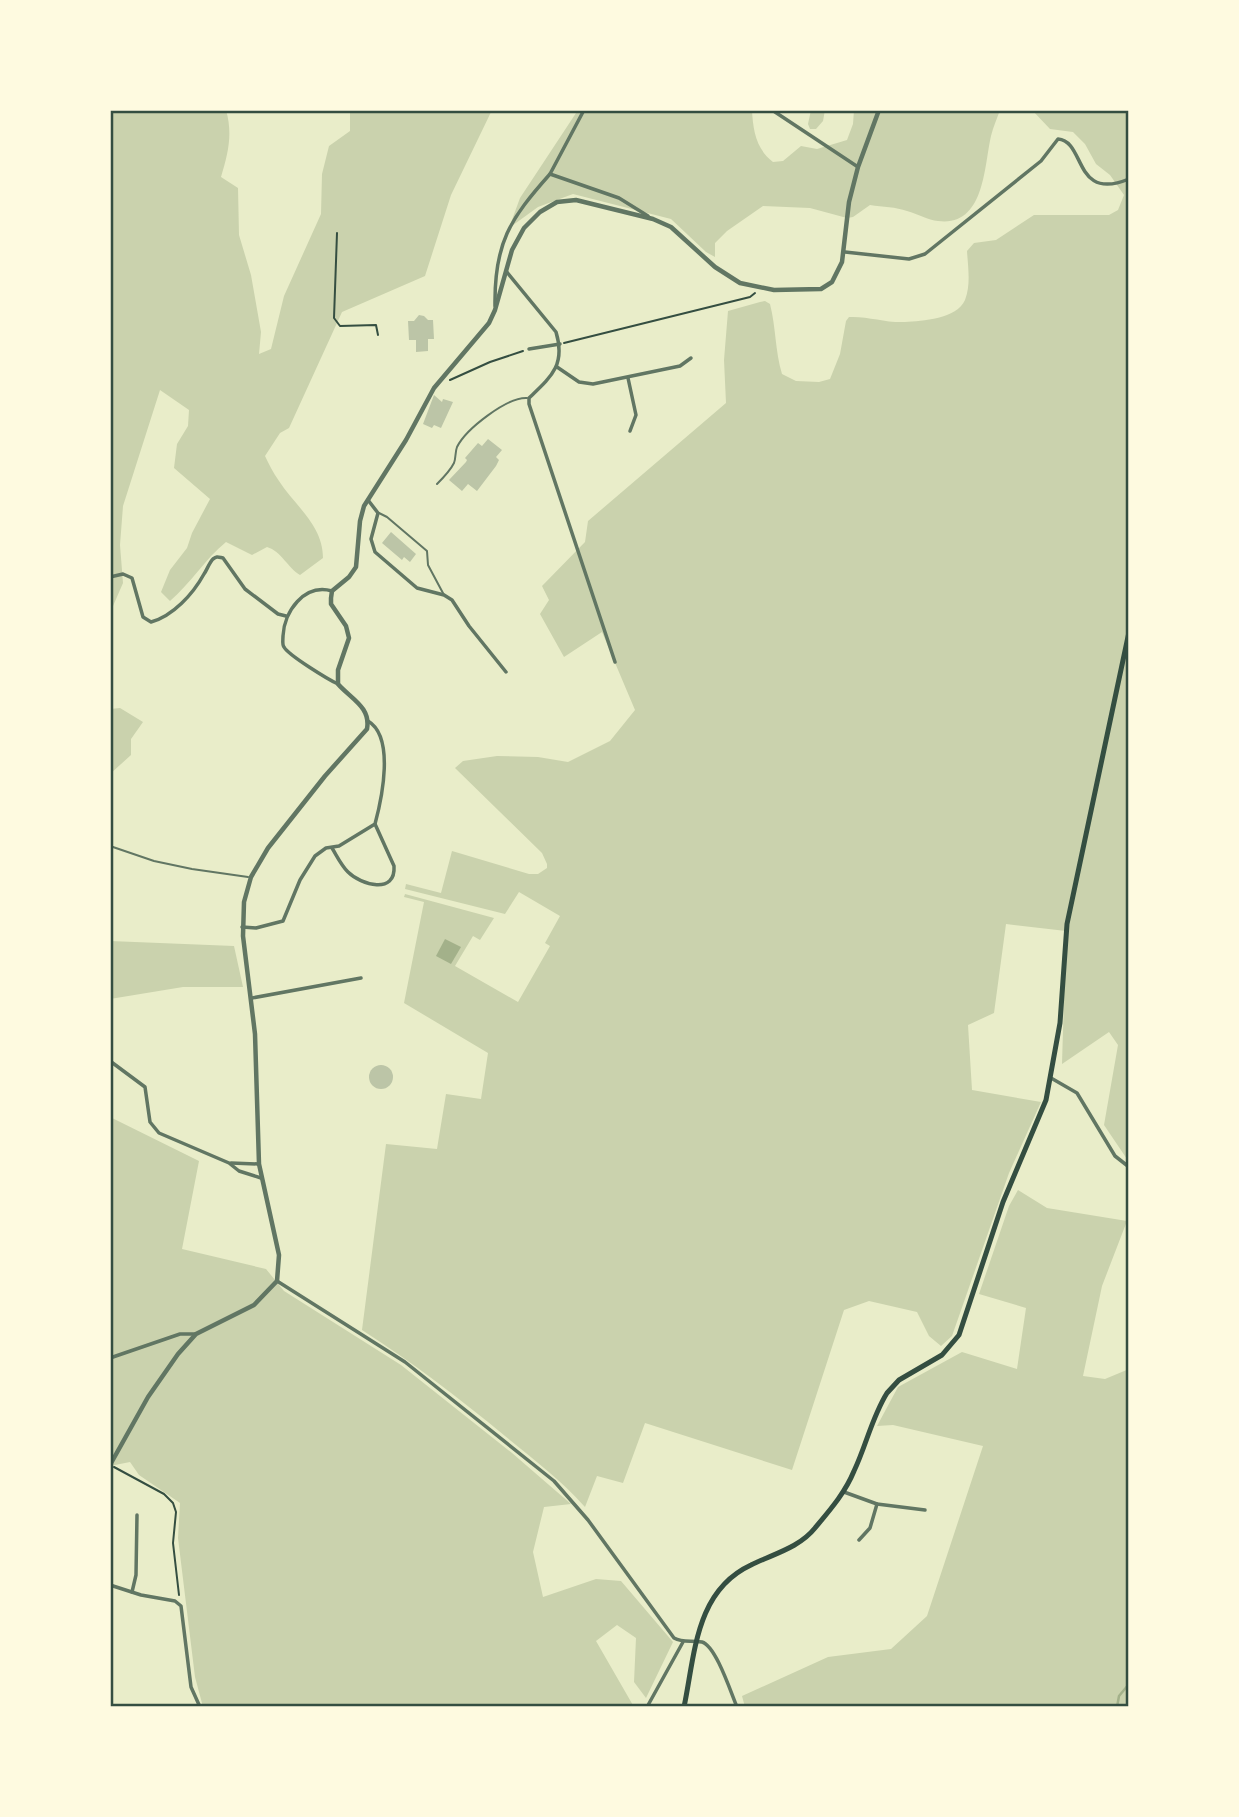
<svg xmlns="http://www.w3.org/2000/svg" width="1239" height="1817" font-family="'Source Serif 4',serif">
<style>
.green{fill:#cad2ad}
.water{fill:#a3b18a}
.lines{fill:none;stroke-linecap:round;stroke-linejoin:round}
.stream{stroke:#a3b18a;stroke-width:2.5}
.building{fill:#bcc5a7}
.path{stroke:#344e41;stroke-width:2}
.service{stroke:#617663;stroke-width:2}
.minor{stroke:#617663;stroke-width:3.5}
.tertiary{stroke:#617663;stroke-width:4.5}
.secondary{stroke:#344e41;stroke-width:5}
.neatline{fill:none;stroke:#344e41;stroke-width:2.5}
</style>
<rect width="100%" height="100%" fill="#e9edc9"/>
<g class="green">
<path d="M110,110h116c7,24 2,44 -5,67l17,11 1,47 12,40 10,57 -2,22 12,-5 13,-53 37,-82 1,-40 7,-28 21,-15v-21h142l-41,85 -26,81 -83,36 -53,116 -9,5 -15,23c4,8 8,17 14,25 16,25 44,44 44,77l-23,17c-12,-7 -19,-24 -33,-28l-15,8 -26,-13c-21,17 -35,41 -56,59l-9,-9 9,-22 17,-22 5,-15 18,-34 -36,-31 3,-24 11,-18 1,-16 -29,-20 -37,116 -3,39 3,38 -13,30z"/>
<path d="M578,110h174c1,20 4,39 21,52l10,-1 18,-15 16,3 30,-9 6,-16 1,-14h146c-3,9 -7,17 -9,26 -7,30 -6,91 -53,85 -10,-1 -20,-7 -31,-10 -11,-4 -24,-4 -37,-6l-17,12 -6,1 -37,-10 -47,-2 -36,25 -12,12v14l-9,-5 -35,-33 -98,-25 -35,13 -29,21 11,-30z"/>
<polygon points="811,110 825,110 823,121 816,129 810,129 808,124"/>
<path d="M1032,110h97v1052l-25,-37 14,-80 -9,-13 -47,32 4,-133 -60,-7 -12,89 -26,12 4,65 69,12 -32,71 -57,163 -11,10 -12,-10 -12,-24 -48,-11 -25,9 -52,160 -147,-47 -22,60 -26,-7 -12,31c-24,-27 -53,-49 -80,-71 -46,-38 -93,-74 -143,-106l24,-186 51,5 9,-55 35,5 7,-46 -84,-50 20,-101 -20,-5 1,-3 89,24 -14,22 -7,-4 -18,30 63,36 32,-56 -5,-3 15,-27 -41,-24 -14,22 -100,-25 1,-5 35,9 11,-42 77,23h9l9,-6v-4l-5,-11 -87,-85 8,-7 34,-5 41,1 30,5 42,-21 25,-31 -33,-78 -38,25 -24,-43 9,-14 -7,-14 43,-44 3,-21 138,-118 -2,-43 4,-49 32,-9 5,-1 5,3c6,23 5,47 12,70l14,7 23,1 11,-3 10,-25 6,-33 3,-4c19,-1 37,6 56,5 17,-1 52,-3 60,-22 6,-15 3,-33 2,-49l7,-8 22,-3 38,-25h75l9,-5 6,-15 -14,-20 -14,-11 -11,-20 -12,-12 -23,-3z"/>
<polygon points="120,708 143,722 131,739 131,755 110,774 110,709"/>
<polygon points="110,941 234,946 243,987 183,987 110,999"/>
<polygon points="110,1117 199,1161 182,1249 266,1269 284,1291 401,1365 512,1453 571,1504 544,1507 533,1552 543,1597 596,1579 621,1581 673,1642 646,1698 634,1682 636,1638 617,1625 596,1641 634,1707 203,1707 195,1677 178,1538 180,1503 139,1475 130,1462 110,1466"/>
<polygon points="1018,1190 1047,1208 1127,1221 1102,1286 1083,1376 1105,1379 1129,1369 1129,1707 745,1707 742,1696 828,1657 891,1649 927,1616 983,1446 893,1425 877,1426 898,1387 962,1352 1017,1369 1026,1308 979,1294 1009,1206"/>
</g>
<polygon class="water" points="445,939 461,947 451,964 436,956"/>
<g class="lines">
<polyline class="stream" points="1117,1707 1119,1696 1129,1684"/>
</g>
<g class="building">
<polygon points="419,315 424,316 428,320 433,320 434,339 428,339 428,351 416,352 416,340 409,340 408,321 414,321"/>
<polygon points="434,395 442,402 443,399 453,402 441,428 434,425 432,428 423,424"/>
<polygon points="488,439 502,450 496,457 499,460 496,466 477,491 468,484 462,491 449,480 466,462 467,460 465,458 478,443 482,446"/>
<polygon points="391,532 416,554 410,562 404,557 402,560 382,543"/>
<circle cx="381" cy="1077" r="12"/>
</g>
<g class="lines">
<g class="path">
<polyline points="337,233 334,318 340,326 376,325 378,335"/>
<polyline points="564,343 750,297 755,293"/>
<polyline points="450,380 490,362 523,351"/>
<polyline points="114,1467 164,1494 173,1503 176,1512 173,1543 179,1595"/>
</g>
<g class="service">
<path d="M437,484c6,-6 13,-13 17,-21 2,-5 1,-11 3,-16 9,-18 50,-50 70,-49"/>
<polyline points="379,513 387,517 427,551 428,565 444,595"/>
<polyline points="110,846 154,861 192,869 248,877"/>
</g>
<g class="minor">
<polyline points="584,110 550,174 619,198 648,216"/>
<polyline points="772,110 858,167"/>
<path d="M845,252l64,7 16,-5 116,-93 17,-22c28,2 15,63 71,40"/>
<path d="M506,271l50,61c10,33 -5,45 -27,66v6l86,258"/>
<path d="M495,306c-1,-63 15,-87 55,-132"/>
<polyline points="529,349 560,344"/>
<polyline points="557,367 579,382 593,384 680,366 691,358"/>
<polyline points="628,378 636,415 630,431"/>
<polyline points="368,500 378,513 371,539 375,552 417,588 444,595 452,600 469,626 506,672"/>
<path d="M110,577l13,-3 9,4 11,39 8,5c22,-6 42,-28 53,-48 3,-4 5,-11 9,-15 4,-3 5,-2 10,-1l22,31 33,25 8,2"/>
<path d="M332,591c-28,-8 -48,21 -49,45 0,3 -1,9 1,11 4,8 45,33 54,37"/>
<path d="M332,848c5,8 9,17 16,24 13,13 48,23 46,-6l-19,-42"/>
<path d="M242,927l14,1 27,-7 17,-41 15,-24 11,-8 13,-2 36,-22c7,-26 20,-87 -7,-103"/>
<polyline points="252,998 361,978"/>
<polyline points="110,1061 145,1087 150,1122 159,1133 229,1163 239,1171 261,1178"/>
<polyline points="1051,1078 1077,1093 1115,1156 1129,1167"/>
<polyline points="231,1163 259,1164"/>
<path d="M277,1281l128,81 149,119 34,39 86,118c9,5 17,2 28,4 14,4 29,51 35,65"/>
<polyline points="110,1358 180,1334 196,1334"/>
<polyline points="844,1492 877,1504 925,1510"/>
<polyline points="859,1540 870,1528 877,1504"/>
<polyline points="110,1585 141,1595 175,1601 181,1606 191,1687 200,1707"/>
<polyline points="132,1592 136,1575 137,1515"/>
<polyline points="647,1707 683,1642"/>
</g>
<path class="tertiary" d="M110,1465l38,-68 30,-43 18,-20 58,-29 23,-24 2,-26 -20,-91 -4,-130 -12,-98 1,-34 7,-25 17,-29 57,-72 42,-47c4,-22 -16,-30 -29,-45v-14l11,-32 -3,-12 -15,-22v-6l1,-7 17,-14 7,-10 4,-46 4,-15 42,-66 28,-52 55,-65 6,-13 17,-60 12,-22 16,-16 17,-10 19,-2 77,19 18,8 44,40 25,16 34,7 47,-1 11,-7 10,-20 7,-60 9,-35 21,-57"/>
<path class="secondary" d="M684,1707c11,-52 11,-116 67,-142 22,-11 48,-17 64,-37 15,-18 30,-35 39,-57 12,-25 18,-54 33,-78l12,-13 43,-25 17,-20 44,-133 43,-102 14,-77 7,-99 62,-292"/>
</g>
<rect width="1239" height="1817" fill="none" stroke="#fefae0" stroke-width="224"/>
<rect x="112" y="112" width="1015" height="1593" class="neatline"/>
</svg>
